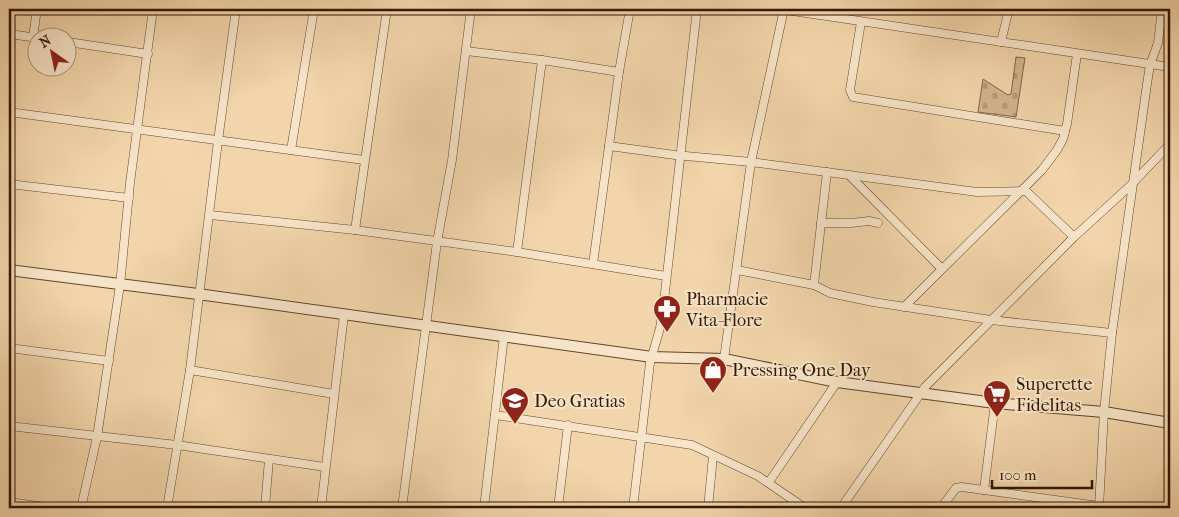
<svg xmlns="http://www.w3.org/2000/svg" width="1179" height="517" font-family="'IM FELL French Canon',serif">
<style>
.cemetery{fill:url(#cemetery-stones);stroke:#826648}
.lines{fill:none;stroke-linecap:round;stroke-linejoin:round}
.minor-casing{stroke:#63472c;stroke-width:9}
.tertiary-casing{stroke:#63472c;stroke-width:12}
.minor{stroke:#f7e4c8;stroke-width:8}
.tertiary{stroke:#f7e4c8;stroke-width:10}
.labels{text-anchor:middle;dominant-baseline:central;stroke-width:4;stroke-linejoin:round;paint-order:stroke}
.poi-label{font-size:18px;fill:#331802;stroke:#f7e4c8;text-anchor:start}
</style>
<defs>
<pattern id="cemetery-stones" width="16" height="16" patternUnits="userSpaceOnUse" patternTransform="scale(1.25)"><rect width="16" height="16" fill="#d2b58e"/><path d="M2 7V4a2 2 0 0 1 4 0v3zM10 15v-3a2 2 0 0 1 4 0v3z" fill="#b59b79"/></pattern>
</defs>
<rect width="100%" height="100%" fill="#f3d5ab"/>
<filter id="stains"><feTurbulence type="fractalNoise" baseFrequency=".004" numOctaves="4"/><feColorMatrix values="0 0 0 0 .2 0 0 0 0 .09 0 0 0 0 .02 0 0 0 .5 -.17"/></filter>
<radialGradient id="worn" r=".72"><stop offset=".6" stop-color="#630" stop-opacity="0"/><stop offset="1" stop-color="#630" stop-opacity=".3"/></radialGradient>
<polygon class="cemetery" points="1016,57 1025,58 1016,117 978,112 983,79 1008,95 1011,94"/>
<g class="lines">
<defs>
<g id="minor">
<polyline points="779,9 1170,67"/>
<polyline points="861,22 850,90 853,97 1065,131"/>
<polyline points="9,34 38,38"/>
<polyline points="33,37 37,9"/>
<polyline points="68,42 148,54"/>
<polyline points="1001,42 1009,9"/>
<polyline points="466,51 542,60 619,72"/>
<polyline points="9,112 364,160"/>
<polyline points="609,146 675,155 751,162 977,192 1026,191 1074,237"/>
<polyline points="291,150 314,9"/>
<polyline points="849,175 942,269"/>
<polyline points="9,184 129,198"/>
<polyline points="210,215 355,230 517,252 666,276"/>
<polyline points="821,223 851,223 869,221 878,223"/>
<polyline points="355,230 387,9"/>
<polyline points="517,252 542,60"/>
<polyline points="593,264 619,72 630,9"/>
<polyline points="737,270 814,285 830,293 873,302 991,320 1112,333"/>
<polyline points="814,285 827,172"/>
<polyline points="904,307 1022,190 1042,170 1057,150 1063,139 1067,124 1077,54"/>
<polyline points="9,348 109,361"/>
<polyline points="724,359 751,162 784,9"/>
<polyline points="190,370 334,394"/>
<polyline points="495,415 692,445 758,476 805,508"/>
<polyline points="9,426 177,445 325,467"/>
<polyline points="769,482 837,382"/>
<polyline points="984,490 995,403"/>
<polyline points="9,502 52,508"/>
<polyline points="81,508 97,437 120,285 130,183 153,9"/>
<polyline points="167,508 190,370 218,141 236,9"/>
<polyline points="265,508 269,459"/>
<polyline points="321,508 344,315"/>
<polyline points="402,508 437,242 452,160 471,9"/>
<polyline points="484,508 504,336"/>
<polyline points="558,508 568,425"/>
<polyline points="633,508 650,363 660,328 663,310 697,9"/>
<polyline points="708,508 713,456"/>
<polyline points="841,508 925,387 1074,237 1131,185 1170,144"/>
<polyline points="941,508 956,488 962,487 1099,506"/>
<polyline points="1099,508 1104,412 1112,333 1147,84 1150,65 1158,43 1162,9"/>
</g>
<polyline id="tertiary" points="9,270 198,294 652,357 724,359 837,382 995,403 1104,412 1170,423"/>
</defs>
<use href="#minor" class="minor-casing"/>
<use href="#tertiary" class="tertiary-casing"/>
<use href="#minor" class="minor"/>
<use href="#tertiary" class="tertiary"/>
</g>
<defs>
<symbol id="pharmacy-pin" viewBox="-11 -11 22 30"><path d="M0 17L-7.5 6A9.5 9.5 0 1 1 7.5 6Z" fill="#8f2418" stroke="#f7e4c8"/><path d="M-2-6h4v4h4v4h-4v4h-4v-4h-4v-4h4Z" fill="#fff"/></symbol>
<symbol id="shop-pin" viewBox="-11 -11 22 30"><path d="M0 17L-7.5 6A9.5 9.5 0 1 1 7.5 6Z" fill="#8f2418" stroke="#f7e4c8"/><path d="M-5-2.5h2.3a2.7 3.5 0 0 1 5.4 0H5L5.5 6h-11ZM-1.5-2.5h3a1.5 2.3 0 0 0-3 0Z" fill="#fff"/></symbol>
<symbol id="supermarket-pin" viewBox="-11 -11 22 30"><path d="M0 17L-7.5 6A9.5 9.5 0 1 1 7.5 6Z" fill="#8f2418" stroke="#f7e4c8"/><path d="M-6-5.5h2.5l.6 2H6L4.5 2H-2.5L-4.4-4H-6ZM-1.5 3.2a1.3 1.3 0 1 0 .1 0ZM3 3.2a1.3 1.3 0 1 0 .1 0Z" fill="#fff"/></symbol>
<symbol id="school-pin" viewBox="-11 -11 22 30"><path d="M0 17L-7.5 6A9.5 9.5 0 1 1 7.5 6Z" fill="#8f2418" stroke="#f7e4c8"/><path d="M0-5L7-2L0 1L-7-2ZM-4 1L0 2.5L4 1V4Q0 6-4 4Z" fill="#fff"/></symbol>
</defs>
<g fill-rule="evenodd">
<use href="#pharmacy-pin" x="651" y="293" width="32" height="43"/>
<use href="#shop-pin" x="697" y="354" width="32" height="43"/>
<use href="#supermarket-pin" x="981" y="378" width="32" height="43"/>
<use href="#school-pin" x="499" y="385" width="32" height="43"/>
</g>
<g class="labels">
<g class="poi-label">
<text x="686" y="299">Pharmacie<tspan x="686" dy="21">Vita-Flore</tspan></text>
<text x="732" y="370">Pressing One Day</text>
<text x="1016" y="384">Superette<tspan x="1016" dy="21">Fidelitas</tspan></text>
<text x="534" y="401">Deo Gratias</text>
</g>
</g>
<rect width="1179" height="517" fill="none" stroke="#f3d5ab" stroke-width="30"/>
<rect x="10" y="10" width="1159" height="497" fill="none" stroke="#331802" stroke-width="2.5"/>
<rect x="15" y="15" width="1149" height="487" fill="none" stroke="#331802"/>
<g transform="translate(52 52) rotate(327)"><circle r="24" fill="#f7e4c8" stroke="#a99279"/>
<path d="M0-4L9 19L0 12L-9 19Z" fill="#8f2418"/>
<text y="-8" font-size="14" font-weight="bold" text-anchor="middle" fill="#331802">N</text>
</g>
<path d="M992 480v8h100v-8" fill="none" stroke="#331802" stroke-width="2.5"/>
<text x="999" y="480" font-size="15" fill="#331802" stroke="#f7e4c8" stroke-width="4" paint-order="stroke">100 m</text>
<rect width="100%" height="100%" filter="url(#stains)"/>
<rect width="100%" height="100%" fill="url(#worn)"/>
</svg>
